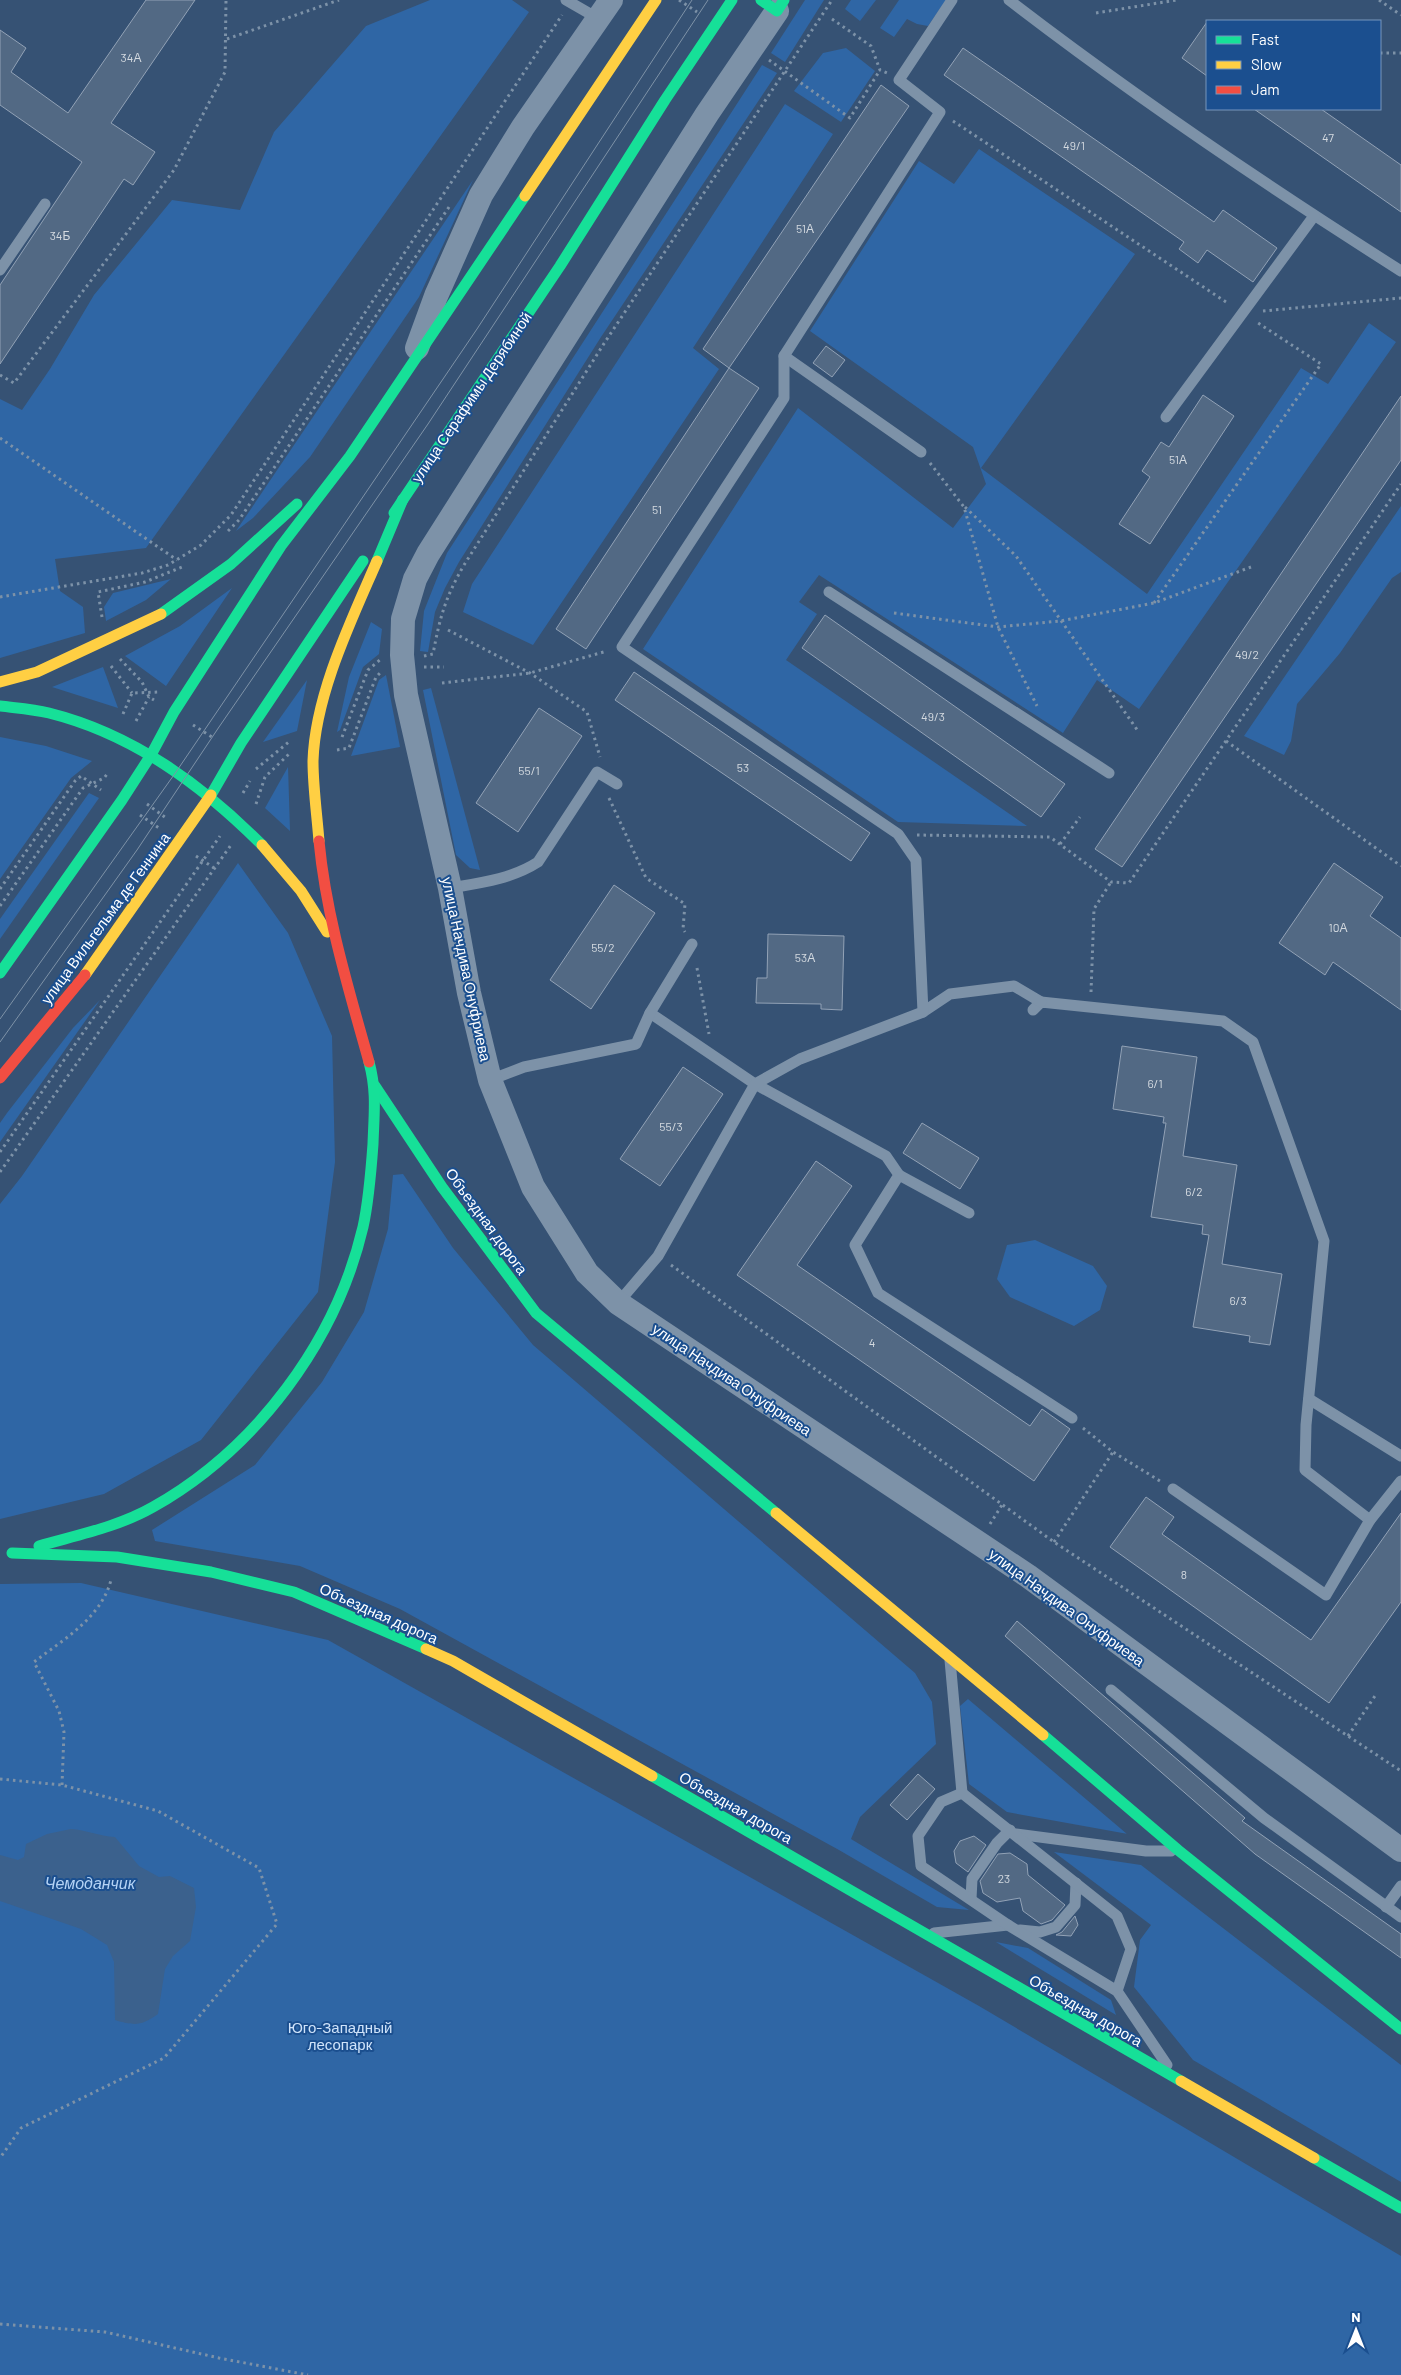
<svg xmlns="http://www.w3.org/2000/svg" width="1401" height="2375" font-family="Barlow,sans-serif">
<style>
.green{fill:#2f66a5}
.water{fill:#3b618d}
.building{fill:#526984;stroke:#92a2b6}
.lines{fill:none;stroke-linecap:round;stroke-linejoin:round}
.path{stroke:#7d92a8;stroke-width:3;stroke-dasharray:2.5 4;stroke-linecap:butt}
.lane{stroke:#7d92a8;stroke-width:11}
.street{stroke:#7d92a8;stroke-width:24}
.fast{stroke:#16e098;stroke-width:11}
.slow{stroke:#ffcf43;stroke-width:11}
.jam{stroke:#f24e42;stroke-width:11}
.tram{stroke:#7e92a7;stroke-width:1}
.labels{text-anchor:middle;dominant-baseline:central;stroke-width:4;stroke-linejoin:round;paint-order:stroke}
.number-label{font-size:12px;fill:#d4dae0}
.street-label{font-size:15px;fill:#fff;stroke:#1b4f8f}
.park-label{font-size:15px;fill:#cfe3fa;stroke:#1b4f8f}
.water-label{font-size:16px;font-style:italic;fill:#b5d3f5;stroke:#1b4f8f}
</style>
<rect width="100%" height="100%" fill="#365274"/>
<g class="green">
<polygon points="430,0 512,0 529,12 146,548 55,559 60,591 83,607 85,633 0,658 0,399 22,410 50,369 94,295 172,200 240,210 274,132 366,26"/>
<polygon points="805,0 824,0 785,62 771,53"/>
<polygon points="851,0 876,0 860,21 845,9"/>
<polygon points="899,0 946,0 928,26 917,24 907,19 894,37 880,28"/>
<polygon points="846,48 875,71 841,122 794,91 823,53"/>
<polygon points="762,65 777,73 601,337 459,562 445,588 435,612 428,652 420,651 424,611 447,553"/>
<polygon points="785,104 833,134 693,348 719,369 533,645 463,612 472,584"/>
<polygon points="979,149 1135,254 981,468 1147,594 1301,368 1328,384 1369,323 1396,342 1139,709 1097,680 1063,733 819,575 799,602 817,614 786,660 1027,826 898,822 643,649 798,408 953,528 986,484 973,447 810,331 919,161 954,184"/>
<polygon points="473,180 419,297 310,457 253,518 236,531"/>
<polygon points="1401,506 1401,572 1392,578 1340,653 1297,704 1291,741 1284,755 1244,736"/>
<polygon points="171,579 146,600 106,621 104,607 113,593"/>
<polygon points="232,588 166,686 125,656 180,626"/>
<polygon points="371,622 382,629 379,654 363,667 340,730 337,732 349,677"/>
<polygon points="103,667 118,708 52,687"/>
<polygon points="386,675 400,747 351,756 379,680"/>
<polygon points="307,680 297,731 263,742"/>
<polygon points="431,688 480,870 470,868 456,855 423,690"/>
<polygon points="0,737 46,746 92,761 71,778 0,879"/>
<polygon points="288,767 290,831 265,808"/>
<polygon points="89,793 99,798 0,939 0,919"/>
<polygon points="238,863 288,933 332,1036 335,1162 318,1292 201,1440 104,1494 0,1519 0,1204 22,1176"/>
<polygon points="100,1000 0,1142 0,1123 7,1113 73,1028"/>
<polygon points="403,1174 453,1248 533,1345 915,1673 932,1702 936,1744 860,1817 851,1839 969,1910 937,1907 839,1850 400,1609 300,1566 155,1541 152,1530 255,1465 322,1382 364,1312 388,1229 393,1175"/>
<polygon points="1035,1240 1093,1266 1107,1286 1100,1310 1074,1326 1010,1297 997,1279 1007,1245"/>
<polygon points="81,1583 328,1640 979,2006 1401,2256 1401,2375 0,2375 0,1584"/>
<polygon points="968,1699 1127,1834 1128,1834 1007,1812 969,1784 960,1706"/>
<polygon points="1054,1852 1141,1865 1401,2065 1401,2182 1193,2060 1134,1987 1140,1940 1151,1925"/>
<polygon points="996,1942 1028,1948 1111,2000 1116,2015"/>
</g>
<path class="water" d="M71,1829c15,1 28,7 44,8l24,29 20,11 11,-1 24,12 2,19 -6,34 -17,15 -8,13 -7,45c-17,12 -23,12 -43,6l-1,-58 -7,-17 -26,-16 -81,-28v-46l18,5 6,-3 2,-13 21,-10z"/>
<g class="building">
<polygon points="146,0 195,0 111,123 155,152 133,185 124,179 0,364 0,285 82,162 0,105 0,30 26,48 11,72 68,113"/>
<polygon points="1207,22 1207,76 1182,58"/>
<polygon points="963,48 1214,222 1223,210 1277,248 1253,282 1207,250 1198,263 1179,249 1184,242 944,75"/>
<polygon points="881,85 909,106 729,368 703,349"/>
<polygon points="1254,109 1321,109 1401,165 1401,212"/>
<polygon points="826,346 845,360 832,377 813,363"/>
<polygon points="729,368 759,388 586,649 556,629"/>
<polygon points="1203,395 1234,416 1150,544 1119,524 1150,477 1142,471 1161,442 1169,447"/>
<polygon points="1401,396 1401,460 1122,867 1095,849"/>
<polygon points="825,615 1065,784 1041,817 802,648"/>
<polygon points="634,672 870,833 851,861 615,700"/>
<polygon points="539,708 582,736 518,832 476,803"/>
<polygon points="1334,863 1383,897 1370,916 1401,938 1401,1010 1333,962 1325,975 1279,943"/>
<polygon points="614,885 655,913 591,1009 550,980"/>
<polygon points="768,934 844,936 842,1010 821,1009 821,1004 756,1003 757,978 767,978"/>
<polygon points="1122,1046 1197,1057 1183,1156 1237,1165 1222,1264 1282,1274 1270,1345 1249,1342 1250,1336 1193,1327 1209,1235 1202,1234 1203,1225 1151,1217 1166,1123 1163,1123 1164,1117 1113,1109"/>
<polygon points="683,1067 723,1094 660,1186 620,1159"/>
<polygon points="922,1123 979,1158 960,1189 903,1153"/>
<polygon points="816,1161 852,1186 797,1265 1030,1426 1042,1409 1070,1429 1034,1481 737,1275"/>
<polygon points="1146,1497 1174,1517 1162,1534 1311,1640 1401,1513 1401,1602 1329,1703 1110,1547"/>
<polygon points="1017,1621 1245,1818 1242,1821 1401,1934 1401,1958 1255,1854 1005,1636"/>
<polygon points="918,1774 935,1789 907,1820 890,1805"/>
<polygon points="974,1836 986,1845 968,1872 956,1863 954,1851 960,1841"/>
<polygon points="1010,1853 1027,1864 1028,1875 1065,1905 1052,1920 1041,1924 1023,1911 1020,1898 997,1902 983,1893 980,1881 998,1854"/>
<polygon points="1075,1916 1078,1925 1071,1936 1056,1935 1062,1932"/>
</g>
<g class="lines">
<g class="path">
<polyline points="679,0 697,12"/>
<polyline points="1379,0 1401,15"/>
<polyline points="1096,13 1177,0"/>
<polyline points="832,19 871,46 880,70 887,73"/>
<polyline points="227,39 339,0"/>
<polyline points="1380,53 1401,53"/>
<polyline points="769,60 850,118 880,70"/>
<polyline points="953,121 1229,304"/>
<polyline points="1263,311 1401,298"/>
<polyline points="0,375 14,383 174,170 225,72 226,0"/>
<polyline points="0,438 177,560"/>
<polyline points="930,463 964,507 998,627 1037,706"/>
<polyline points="965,507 1016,556 1138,731"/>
<polyline points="228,531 239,520 451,204"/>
<polyline points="0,597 142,573 168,565 201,545 231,515 562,15"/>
<polyline points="1154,603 1321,364 1255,321"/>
<polyline points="894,613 998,627 1060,621 1154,603 1251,567"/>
<polyline points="102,617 98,592 145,582 182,567"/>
<polyline points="448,630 530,673 587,712 600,757"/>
<path d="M424,656l9,-2c7,-37 12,-56 31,-89l141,-223 227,-342"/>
<polyline points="120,659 142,682 149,697 154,700"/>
<polyline points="111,666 132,693"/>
<polyline points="424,667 444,667"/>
<polyline points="442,683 530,673 607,651"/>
<polyline points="123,714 132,693 159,692"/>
<polyline points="136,721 149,697"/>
<polyline points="193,725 215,739"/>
<polyline points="342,737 368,670 381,659"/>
<polyline points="1226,741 1401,866"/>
<polyline points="337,750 349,748 376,677 382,671"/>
<polyline points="256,769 290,741"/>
<polyline points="243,793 250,781"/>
<polyline points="609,798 646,878 685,904 683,929 685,932"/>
<polyline points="147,804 166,818"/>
<polyline points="256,804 265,777 289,754"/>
<polyline points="140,815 159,828"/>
<polyline points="917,835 1050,837 1111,882 1129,883 1401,484"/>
<polyline points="1060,844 1080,817"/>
<polyline points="196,856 214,868"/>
<polyline points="0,889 75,781 81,776 101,790"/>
<polyline points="0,906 83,788 104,778 108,773"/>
<polyline points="697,968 709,1034"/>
<polyline points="1091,992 1094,909 1111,882"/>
<polyline points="0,1152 220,836"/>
<polyline points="0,1172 231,845"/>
<polyline points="671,1265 1054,1542 1401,1771"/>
<polyline points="1083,1428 1113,1452 1160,1481"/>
<polyline points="990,1524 1002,1505"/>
<polyline points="1054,1542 1113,1452"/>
<polyline points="1348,1736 1377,1693"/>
<polyline points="0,1779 62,1785 158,1811 259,1868 277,1924 164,2058 21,2128 0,2158"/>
<path d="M62,1785l2,-53 -5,-21 -25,-49c30,-23 67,-44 77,-82"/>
<polyline points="0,2324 105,2332 219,2358 308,2375"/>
</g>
<g class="lane">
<polyline points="566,0 599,19"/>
<path d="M1009,0c126,97 258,186 392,271"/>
<polyline points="0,270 45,204"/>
<polyline points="784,356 921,452"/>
<polyline points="1166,417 1314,216"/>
<polyline points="829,592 1109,773"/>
<path d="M450,888c30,-5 62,-9 88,-26l59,-90 20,12"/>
<polyline points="1033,1010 1041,1002 1223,1021 1253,1042 1324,1241 1306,1425 1305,1470 1370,1520"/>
<polyline points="923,1012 950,994 1014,986 1041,1002"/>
<polyline points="650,1013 755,1084 886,1156 899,1175 855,1245 878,1293 1072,1418"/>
<polyline points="490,1080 524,1067 636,1044 650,1013 692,944"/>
<polyline points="899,1175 969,1213"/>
<polyline points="618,1303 658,1256 755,1084 800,1059 923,1012 916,860 898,834 622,647 784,398 784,356 940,112 899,80 952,0"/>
<polyline points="1309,1399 1401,1456"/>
<polyline points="1173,1489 1326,1595 1370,1520 1401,1481"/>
<polyline points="950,1660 962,1793"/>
<polyline points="1111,1690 1264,1818 1401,1917"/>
<polyline points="1016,1834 1146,1851 1171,1851"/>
<polyline points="971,1899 972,1879 997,1843 1010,1830"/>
<polyline points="1386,1907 1401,1886"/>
<polyline points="1020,1930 1040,1932 1056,1927 1075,1905 1076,1883"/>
<polyline points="934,1933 1008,1925"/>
<polyline points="1117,1991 1131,1949 1117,1916 962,1793 941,1802 918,1836 921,1866 1008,1925 1117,1991 1167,2065"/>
</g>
<g class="street">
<polyline points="777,11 707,114 428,554 415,579 403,619 402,655 406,695 450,888 469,993 490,1080 533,1187 587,1273 618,1303 1028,1576 1401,1850"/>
<polyline points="417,348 436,296 481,195 523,127 611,0"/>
</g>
<g class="fast">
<polyline points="761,0 777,11 784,0"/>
<polyline points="394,513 560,266 665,100 732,0"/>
<polyline points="377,561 403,499"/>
<polyline points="161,614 231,564 297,504"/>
<path d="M0,706c16,2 33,3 49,7 84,21 153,72 213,132"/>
<polyline points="151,755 174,712 281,546 350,456 525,196"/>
<polyline points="211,795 241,743 363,561"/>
<polyline points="0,973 122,800 151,755"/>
<polyline points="375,1086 442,1187 536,1313 776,1513"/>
<path d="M39,1546c38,-11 79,-19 114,-39 103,-58 183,-165 210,-280 6,-27 8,-55 10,-83 1,-31 4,-52 -4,-82"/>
<polyline points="12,1553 117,1557 211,1572 294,1592 426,1649"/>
<polyline points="1043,1735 1178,1850 1401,2029"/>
<polyline points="652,1776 1181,2081"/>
<polyline points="1314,2158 1401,2208"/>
</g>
<g class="slow">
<polyline points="525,196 656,0"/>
<polyline points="0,682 37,672 161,614"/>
<path d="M319,841c-2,-26 -6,-54 -6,-80 2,-66 38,-140 64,-200"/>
<polyline points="262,845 301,891 327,932"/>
<polyline points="85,975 211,795"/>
<polyline points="776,1513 1043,1735"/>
<polyline points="426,1649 453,1661 652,1776"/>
<polyline points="1181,2081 1314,2158"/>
</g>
<g class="jam">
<path d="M319,841c7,75 30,149 50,221"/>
<polyline points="0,1078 85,975"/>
</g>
<g class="tram">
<polyline points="0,1019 176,772 477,329 692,0"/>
<polyline points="0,1042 137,850 219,727 428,424 708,0"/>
</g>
</g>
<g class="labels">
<g class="number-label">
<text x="131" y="57">34А</text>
<text x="1328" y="137">47</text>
<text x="1074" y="145">49/1</text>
<text x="805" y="228">51А</text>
<text x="60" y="235">34Б</text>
<text x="1178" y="459">51А</text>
<text x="657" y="509">51</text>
<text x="1247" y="654">49/2</text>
<text x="933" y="716">49/3</text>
<text x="743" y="767">53</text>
<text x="529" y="770">55/1</text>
<text x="1338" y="927">10А</text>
<text x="603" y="947">55/2</text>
<text x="805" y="957">53А</text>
<text x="1155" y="1083">6/1</text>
<text x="671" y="1126">55/3</text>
<text x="1194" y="1191">6/2</text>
<text x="1238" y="1300">6/3</text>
<text x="872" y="1342">4</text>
<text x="1184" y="1574">8</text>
<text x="1004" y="1878">23</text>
</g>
<g class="street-label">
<text transform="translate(471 397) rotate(-56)">улица Серафимы Дерябиной</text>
<text transform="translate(105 918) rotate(-54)">улица Вильгельма де Геннина</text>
<text transform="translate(467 969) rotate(78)">улица Начдива Онуфриева</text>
<text transform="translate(487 1221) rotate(54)">Объездная дорога</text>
<text transform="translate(732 1379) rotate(34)">улица Начдива Онуфриева</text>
<text transform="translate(1067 1607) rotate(36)">улица Начдива Онуфриева</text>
<text transform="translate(379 1613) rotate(24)">Объездная дорога</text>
<text transform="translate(736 1807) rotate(30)">Объездная дорога</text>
<text transform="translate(1086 2010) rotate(30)">Объездная дорога</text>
</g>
<g class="park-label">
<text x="340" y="2027">Юго-Западный<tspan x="340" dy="17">лесопарк</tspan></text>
</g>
<g class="water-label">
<text x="90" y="1882">Чемоданчик</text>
</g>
</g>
<rect x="1206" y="20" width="175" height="90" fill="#1b4f8f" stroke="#7695bc"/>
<rect x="1216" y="36" width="25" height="8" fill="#16e098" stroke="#7695bc"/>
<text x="1251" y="45" font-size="15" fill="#ffffff">Fast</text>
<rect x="1216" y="61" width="25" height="8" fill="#ffcf43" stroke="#7695bc"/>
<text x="1251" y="70" font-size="15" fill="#ffffff">Slow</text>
<rect x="1216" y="86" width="25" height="8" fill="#f24e42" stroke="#7695bc"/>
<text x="1251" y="95" font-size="15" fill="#ffffff">Jam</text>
<g transform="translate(1356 2330)" stroke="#1b4f8f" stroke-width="4" paint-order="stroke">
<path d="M0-4L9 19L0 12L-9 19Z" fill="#ffffff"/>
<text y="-8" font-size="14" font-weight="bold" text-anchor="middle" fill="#ffffff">N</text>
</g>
</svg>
